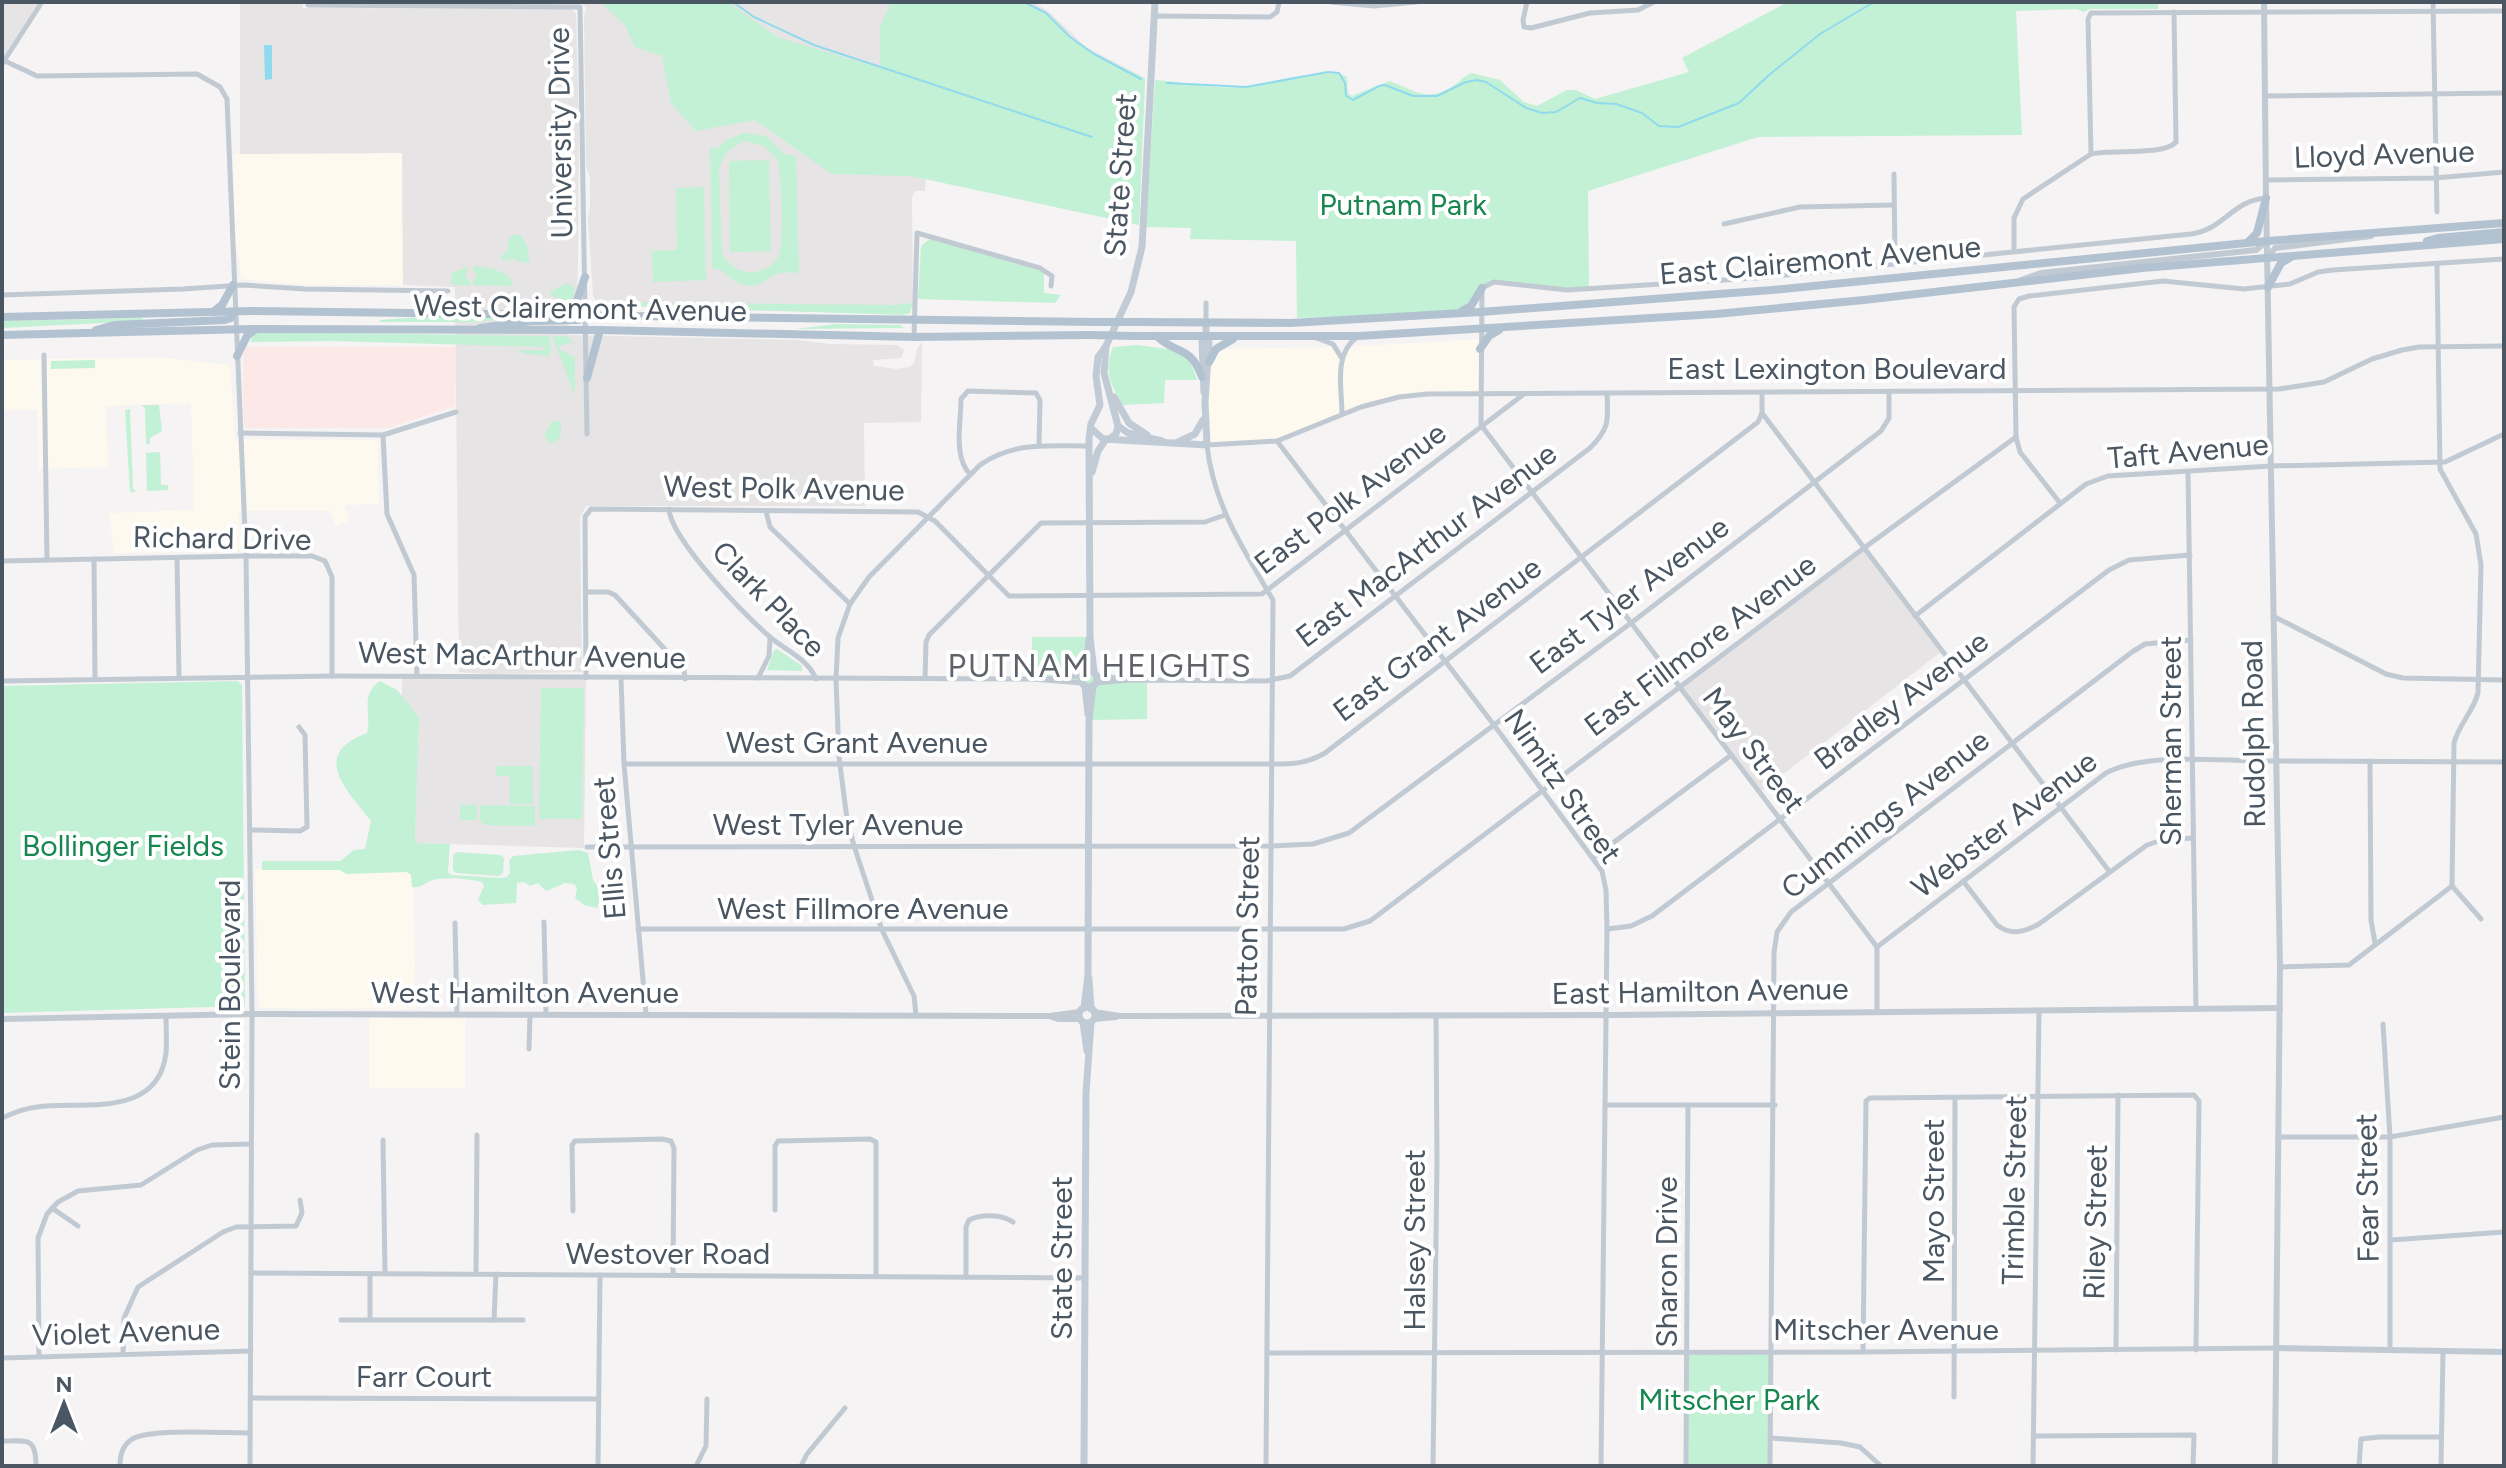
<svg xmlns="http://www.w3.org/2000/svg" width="2506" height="1468" font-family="Figtree,sans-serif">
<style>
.commercial{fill:#fdf9ef}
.education{fill:#e6e4e5}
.medical{fill:#fce8e6}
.green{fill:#c3f1d5;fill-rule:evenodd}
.water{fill:#90daee}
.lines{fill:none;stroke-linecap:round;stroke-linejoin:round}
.stream{stroke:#90daee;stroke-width:2}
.minor{stroke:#c1cad2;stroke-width:5}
.tertiary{stroke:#c1cad2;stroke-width:6}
.secondary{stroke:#c1cbd6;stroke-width:7}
.primary{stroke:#b3c2d1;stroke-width:8}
.primary-bridge{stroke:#b3c2d1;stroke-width:8}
.labels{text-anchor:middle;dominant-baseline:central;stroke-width:8;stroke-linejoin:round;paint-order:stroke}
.street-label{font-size:30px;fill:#4a5661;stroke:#fff}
.park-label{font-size:30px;fill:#17864f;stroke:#fff}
.neighbourhood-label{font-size:32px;letter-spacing:2px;fill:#5f6368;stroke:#fff}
</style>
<rect width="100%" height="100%" fill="#f5f3f3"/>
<g class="commercial">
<polygon points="402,152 403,285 306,285 241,279 239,257 235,247 233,154"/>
<polygon points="1480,339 1480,393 1399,397 1361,407 1277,441 1207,445 1209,362 1216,349 1336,347 1341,356 1345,347"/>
<polygon points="157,357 230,365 235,439 376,440 378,445 379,504 344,505 349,521 336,526 330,511 239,511 241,546 238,552 114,553 109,513 194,510 191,403 106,406 108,467 39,469 37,410 2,410 2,360"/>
<polygon points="413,865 416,1009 260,1008 258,1000 255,869"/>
<polygon points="369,1018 465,1019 465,1088 369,1088"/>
</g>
<g class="education">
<polygon points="2,2 39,2 2,59"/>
<polygon points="240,2 302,2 303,8 573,9 576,14 579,119 578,265 577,291 575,301 569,309 568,335 798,340 829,344 897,345 904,350 901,358 873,360 874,366 896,369 909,367 914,363 917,349 922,342 921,422 864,423 865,506 586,506 580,518 582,672 491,674 459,672 455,287 403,285 402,153 240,154"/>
<polygon points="581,2 1029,2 1036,4 1048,11 1086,47 1145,78 1139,225 926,179 925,191 915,191 912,197 913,306 907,314 691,309 597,304 593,295 588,219 590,207 590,177 586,167 584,17 586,8"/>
<polygon points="1864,548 1942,651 1759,793 1679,688"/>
<polygon points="402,676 586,678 584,848 415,843 419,717 402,697"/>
</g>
<polygon class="medical" points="244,347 456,347 455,406 388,428 247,428 244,426 243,396"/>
<g class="green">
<polygon points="600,2 728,2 777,37 880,68 880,27 891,2 1024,2 1046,13 1070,37 1094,54 1145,78 1139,225 911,176 832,174 755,120 696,131 671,103 662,56 635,47 625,25"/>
<path d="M1788,2h370v7h-68l-6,3 -8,-3 -60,2 6,124 -264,2 -170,54 1,98 -22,1 -77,-7 -32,31 -161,4 -1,-77 -106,-2 1,-11 -45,-1 9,-147c31,2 62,11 94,6 23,-3 79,-20 98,-9l1,16 4,3 37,-15c23,7 35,22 61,7 8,-4 12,-11 21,-15l29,7 24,22 13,4 30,-16h9l19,9 94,-27 -7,-14z"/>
<path d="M745,133l22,3 18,19h11l3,118c-6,0 -13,-1 -19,0 -13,3 -20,16 -35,12 -14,-2 -20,-17 -33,-17l-2,-120h8l8,-8zM746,141l18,5 14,15c3,16 7,82 0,96 -5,10 -16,14 -26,15 -14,1 -24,-8 -30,-19l-3,-82c4,-16 10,-24 27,-30z"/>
<polygon points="769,160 771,251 730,252 729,161"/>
<polygon points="704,187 706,280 653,282 652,251 677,250 676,188"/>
<polygon points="514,235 521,235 527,246 530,263 516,261 508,256 511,261 501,260 504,251 507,254 509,238"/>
<polygon points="933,239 1044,272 1044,293 1061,295 1055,303 918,299 921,246 928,240"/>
<polygon points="469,266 465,276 470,281 470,286 451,284 452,273"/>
<path d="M473,266c13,1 34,4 40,17l-3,3 -37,-1v-4l4,-6 -4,-4z"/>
<polygon points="567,283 575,288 572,304 551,295 550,292"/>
<polygon points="606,302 893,305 913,303 910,313 903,315 601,305"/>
<polygon points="435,316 529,318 470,322 379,322 380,320"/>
<polygon points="142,318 143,321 2,328 2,321"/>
<polygon points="836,324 900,325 904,328 795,329"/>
<polygon points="262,332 549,336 551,350 549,356 525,354 516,350 544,350 546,347 332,341 250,342 255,333"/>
<polygon points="552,336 567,336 573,342 559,346 559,349 575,357 575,396"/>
<path d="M1137,345l31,4 21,10 8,21h-32l-1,23 -41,2c-12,-18 -20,-37 -10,-58z"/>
<polygon points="95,360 95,368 51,369 51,361"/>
<polygon points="141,405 159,405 162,431 150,438 150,444 146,444 145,408"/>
<polygon points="130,409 133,489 136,490 134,492 130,492 125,410"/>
<polygon points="552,421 561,422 561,435 557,441 546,443 548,439 544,436"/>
<polygon points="160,452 161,485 168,485 168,490 147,491 146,453"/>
<polygon points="1032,637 1090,637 1097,676 1147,680 1147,719 1089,720 1084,685 1032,679"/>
<polygon points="777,649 802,666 802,671 767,670 774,650"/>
<polygon points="237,681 242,685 245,1006 2,1013 2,686"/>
<path d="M380,681l17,9 22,27 -4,126 35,1 -2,28 3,3 49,3 7,-1 3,-4 -1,-12 4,-5 66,-6 9,3 5,27 9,12 -5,16 -13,-3 -9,-7 2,-10 -3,-4 -9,-1 -19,8 -8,-8 -8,3 -6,-4 -7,1 -1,20 -33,2 -5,-5 6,-14 -2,-4c-12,-3 -40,-6 -52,-1 -8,4 -9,7 -18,6l-1,-12 -4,-3 -60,2 -8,-4h-77v-9h78l14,-11 11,-1 6,-28c-24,-31 -62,-66 -4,-88 5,-19 -8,-37 13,-52z"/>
<polygon points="541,688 584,688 582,819 539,819"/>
<polygon points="497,766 533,766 533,804 510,804 510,776 496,776"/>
<rect x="460" y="805" width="17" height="15"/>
<polygon points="480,805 535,806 535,826 485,825 480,821"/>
<polygon points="457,852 501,855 504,858 503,873 499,876 456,873 453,870 453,855"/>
<polygon points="1772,1352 1770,1466 1686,1466 1688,1353"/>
</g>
<polygon class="water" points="264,45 272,45 272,79 265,80"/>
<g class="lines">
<g class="stream">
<polyline points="733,2 754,17 814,45 1092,137"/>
<polyline points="1024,2 1046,13 1070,37 1094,54 1141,79"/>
<polyline points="1167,83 1246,87 1328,72 1339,73 1345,83 1346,96 1353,100 1379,86 1385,85 1413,96 1437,96 1466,82 1477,80 1486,82 1526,108 1542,113 1556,112 1580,98 1597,103 1616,104 1642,113 1659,126 1678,127 1739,103 1769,75 1820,34 1874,2"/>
</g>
<g class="minor">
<polyline points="308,2 308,5 580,7 587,434"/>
<polyline points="1331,2 1374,6 1416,2"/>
<polyline points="1527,2 1523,20 1524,27 1531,28 1590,13 1638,10 1654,2"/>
<polyline points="2433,2 2437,212"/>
<polyline points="1155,16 1270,17 1277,12 1279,2"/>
<polyline points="5,61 37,76 197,74 220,87 227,99 246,556 252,1014 250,1466"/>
<polyline points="2,64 42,2"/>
<polyline points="2266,96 2504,93"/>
<path d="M2091,154c22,-5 73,2 85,-12l-2,-130"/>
<polyline points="1894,174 1895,264"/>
<polyline points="2266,180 2435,178 2504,172"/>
<polyline points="1724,224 1800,207 1894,205"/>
<polyline points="2014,251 2014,218 2023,199 2091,154 2088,19 2091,13 2504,11"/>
<path d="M2437,265l3,204 36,65 5,31 -3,128c-5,19 -19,31 -24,50l-2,143"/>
<polyline points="2,295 183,289 243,285 305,289 448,291"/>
<polyline points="1206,322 1206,303"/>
<polyline points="914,337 917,233 1040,268 1052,276 1051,286"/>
<polyline points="1316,338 1333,344 1341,357"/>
<polyline points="44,355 47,560"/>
<polyline points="1762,393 1762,413 2109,871"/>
<path d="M1342,414c0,-26 -9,-59 15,-77"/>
<polyline points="240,433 383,435 456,412"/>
<polyline points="383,435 387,514 414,575 417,676"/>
<polyline points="1277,441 1494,725 1602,871 1606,890 1607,929 1601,1466"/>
<polyline points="2188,472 2196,1009"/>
<path d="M970,474c-17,-17 -9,-52 -9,-75l7,-8 68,2 4,7 -1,46"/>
<polyline points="2060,503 2020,452 2016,437 2014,307 2019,299 2029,296 2163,281 2244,289 2290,284 2318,272 2333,270 2504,259"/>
<path d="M669,509c2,31 77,107 102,129 15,12 38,22 45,41"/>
<polyline points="766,511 770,527 850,604"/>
<polyline points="177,558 179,677"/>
<polyline points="94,559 95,678"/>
<polyline points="2,561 246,556 312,556 325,561 332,577 332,676"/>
<polyline points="586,592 608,592 615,595 684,670 685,679"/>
<polyline points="1915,616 2086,484 2108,476 2271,466 2445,462 2504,434"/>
<polyline points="2273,616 2386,674 2403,678 2504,680"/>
<polyline points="1097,676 1126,679"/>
<polyline points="586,678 585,517 591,509 918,512 935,521 1009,596 1262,594 1524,394"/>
<polyline points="758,678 769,656 770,639"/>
<polyline points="621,679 624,764 646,1014"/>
<polyline points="925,679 926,642 929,635 1041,523 1205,522 1225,515"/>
<polyline points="1047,679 1082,676"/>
<polyline points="2,681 332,676 1032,679 1082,683"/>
<path d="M1096,683l35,-3 135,1 24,-5 300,-228c20,-20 18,-27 17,-55"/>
<polyline points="2370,761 2371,920 2375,943"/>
<path d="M624,764h655c18,0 30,-2 46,-11l433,-331 4,-9"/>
<polyline points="250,830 300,831 307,827 305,735 299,727"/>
<polyline points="587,847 1272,846 1313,844 1349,833 1631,623 1881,431 1889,418 1889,392"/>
<polyline points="1594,857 1730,756"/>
<path d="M1963,881l34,44c14,11 27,7 42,-1l108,-79 15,-5 31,-2"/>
<polyline points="2452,886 2481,919"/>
<polyline points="544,922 546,1014"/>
<polyline points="455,923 457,1014"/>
<polyline points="638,929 1344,929 1370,921 1864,548 2016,437"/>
<polyline points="1607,929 1631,926 1652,916 2109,570 2129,560 2190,555"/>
<path d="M1877,947l229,-174c40,-21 111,-12 158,-12 80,0 160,0 240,1"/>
<polyline points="2280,967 2349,965 2452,886"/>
<path d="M1877,1012v-65l-396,-522 1,-137 12,-6 73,8 189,-12 435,-44c34,-5 40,-33 75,-36"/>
<path d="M916,1015l-2,-19 -32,-66 -28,-84 -7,-27 -8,-62 -3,-78 2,-41 12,-34 19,-27 111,-112c34,-24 70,-19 109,-19"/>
<polyline points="2383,1024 2390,1137 2390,1350"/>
<polyline points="529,1049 530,1015"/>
<polyline points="1606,1105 1775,1105"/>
<path d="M2,1118c11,-5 23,-10 35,-11 46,-6 121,12 129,-54 1,-12 0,-25 0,-37"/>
<polyline points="2278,1137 2390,1137 2504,1117"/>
<polyline points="383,1140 385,1273"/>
<polyline points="52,1208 78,1226"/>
<polyline points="775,1210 775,1146 778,1141 870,1139 876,1142 876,1276"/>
<polyline points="573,1211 572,1145 575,1141 662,1139 671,1141 674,1148 673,1275"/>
<polyline points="2391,1240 2504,1232"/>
<polyline points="251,1273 1085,1278"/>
<polyline points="476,1274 477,1135"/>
<path d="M966,1277v-50l3,-7c12,-6 33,-6 44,2"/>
<polyline points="370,1319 370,1274"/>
<polyline points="341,1320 523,1320"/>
<polyline points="494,1320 496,1274"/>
<polyline points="2116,1350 2118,1095"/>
<polyline points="1863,1352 1866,1101 1870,1098 2194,1095 2199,1101 2196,1350"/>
<polyline points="1268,1353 1863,1352 2276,1348"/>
<polyline points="123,1354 124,1318 138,1287 223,1232 236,1227 296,1226 302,1213 300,1200"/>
<polyline points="39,1357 38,1238 47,1214 58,1202 78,1191 141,1185 197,1150 212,1145 250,1144"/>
<polyline points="2,1358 251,1351"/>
<polyline points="1954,1397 1955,1098"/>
<polyline points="251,1398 598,1399"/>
<polyline points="2035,1436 2194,1435 2193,1466"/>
<polyline points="1771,1438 1841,1443 1860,1447 1881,1466"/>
<path d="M2,1441c26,0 34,-4 34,25"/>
<path d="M120,1466c0,-11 2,-20 12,-27 18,-11 94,-6 118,-6"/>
<polyline points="598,1466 600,1275"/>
<polyline points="696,1466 706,1446 707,1399"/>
<polyline points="801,1466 807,1454 845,1408"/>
<path d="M1266,1466l7,-866c-29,-50 -60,-96 -66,-155l70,-4 84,-34 38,-10 28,-3 852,-5 45,-7 48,-23 30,-9 17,-3 85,-1"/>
<polyline points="1433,1466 1437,1162 1436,1015"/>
<polyline points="1686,1466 1688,1105"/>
<polyline points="1770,1466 1774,953 1777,932 1791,912 2132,652 2145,644 2191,640"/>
<polyline points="2033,1466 2039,1011"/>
<polyline points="2359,1466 2361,1439 2379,1437 2440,1437"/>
<polyline points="2441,1466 2443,1352"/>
</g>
<g class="tertiary">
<polyline points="2264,2 2266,198 2280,967 2275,1466"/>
<polyline points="2268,257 2275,248 2371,236"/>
<polyline points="2021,280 2041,273 2256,250 2267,241"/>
<polyline points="1094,1012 1120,1016 1614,1015 2280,1008"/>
<polyline points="1049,1016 1058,1019 1080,1019"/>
<polyline points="2,1019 252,1014 1049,1016 1080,1012"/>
<polyline points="1094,1019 1116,1017"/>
<polyline points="2276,1348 2504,1352"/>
</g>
<g class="secondary">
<polyline points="1106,346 1104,373 1118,426 1116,434 1109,439"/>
<polyline points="1204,392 1202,342 1206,337"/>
<polyline points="1114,397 1129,423 1147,435"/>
<polyline points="1118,426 1128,433 1162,441"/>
<polyline points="1092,429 1103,439 1207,445 1205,402 1209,342 1206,337 1206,323"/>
<polyline points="1178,442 1195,434 1203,420"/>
<polyline points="1092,472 1098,451 1106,439"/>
<circle cx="1089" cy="679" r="8"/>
<polyline points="1086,672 1089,639"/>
<polyline points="1094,672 1090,637 1089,439 1091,424 1100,405 1096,376 1098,357 1106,346 1131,292 1142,247 1155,2"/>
<polyline points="1085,686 1088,714"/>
<polyline points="1089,979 1091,1009"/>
<circle cx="1087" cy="1015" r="8"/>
<polyline points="1084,1008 1088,975 1089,720 1093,686"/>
<polyline points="1083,1022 1087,1051"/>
<polyline points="1084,1466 1086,1093 1091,1022"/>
</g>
<g class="primary">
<polyline points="2249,241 2257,233 2266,198"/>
<polyline points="2427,241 2438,238 2504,232"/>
<polyline points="2268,287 2281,263 2291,257"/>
<polyline points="1462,311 1471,306 1482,288"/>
<polyline points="213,312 222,305 233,285"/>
<polyline points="568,313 575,306 585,277"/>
<polyline points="2,317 251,311 1096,322"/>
<polyline points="1139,322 1291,323 1480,312 1772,290 2267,241 2504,223"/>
<polyline points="480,328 531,321 579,320 586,314"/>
<polyline points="96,330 114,325 225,320 231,318 235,311"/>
<polyline points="2,335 251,329 600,330 914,337 1089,335"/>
<polyline points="1133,336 1358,336 1716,314 1864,300 2142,268 2504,239"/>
<path d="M1157,336c18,19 33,8 45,41"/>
<polyline points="1480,349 1489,336 1499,330"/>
<polyline points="237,356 247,336 256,329"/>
<polyline points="1209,362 1216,349 1233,339"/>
<polyline points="587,378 600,330"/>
</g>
<g class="primary-bridge">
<polyline points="1096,322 1139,322"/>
<polyline points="1089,335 1133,336"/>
</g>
</g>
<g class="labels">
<g class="street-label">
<text transform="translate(560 133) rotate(-91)">University Drive</text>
<text transform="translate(2384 154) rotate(-2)">Lloyd Avenue</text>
<text transform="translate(1120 175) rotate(-86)">State Street</text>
<text transform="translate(1820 260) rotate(-5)">East Clairemont Avenue</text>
<text transform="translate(580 308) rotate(1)">West Clairemont Avenue</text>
<text x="1837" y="368">East Lexington Boulevard</text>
<text transform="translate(2188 451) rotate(-5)">Taft Avenue</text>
<text transform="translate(784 488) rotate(1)">West Polk Avenue</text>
<text transform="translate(1350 498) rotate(-37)">East Polk Avenue</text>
<text transform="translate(222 538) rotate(1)">Richard Drive</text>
<text transform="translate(1426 545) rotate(-37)">East MacArthur Avenue</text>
<text transform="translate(1629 595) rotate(-37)">East Tyler Avenue</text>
<text transform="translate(769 599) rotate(46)">Clark Place</text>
<text transform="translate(1437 639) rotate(-37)">East Grant Avenue</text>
<text transform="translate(1700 645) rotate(-37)">East Fillmore Avenue</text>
<text transform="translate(522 655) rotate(1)">West MacArthur Avenue</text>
<text transform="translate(1901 700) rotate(-37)">Bradley Avenue</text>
<text transform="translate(2253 734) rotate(-91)">Rudolph Road</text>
<text transform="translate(2170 741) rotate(-90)">Sherman Street</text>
<text x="857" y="742">West Grant Avenue</text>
<text transform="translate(1754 750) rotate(53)">May Street</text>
<text transform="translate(1563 786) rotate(55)">Nimitz Street</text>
<text transform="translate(1885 814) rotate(-38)">Cummings Avenue</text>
<text x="838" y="824">West Tyler Avenue</text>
<text transform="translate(2004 824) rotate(-37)">Webster Avenue</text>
<text transform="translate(609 848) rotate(-95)">Ellis Street</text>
<text x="863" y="908">West Fillmore Avenue</text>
<text transform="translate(1247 926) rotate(-89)">Patton Street</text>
<text transform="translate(229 985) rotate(-90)">Stein Boulevard</text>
<text transform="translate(1700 991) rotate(-1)">East Hamilton Avenue</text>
<text x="525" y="992">West Hamilton Avenue</text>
<text transform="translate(2367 1188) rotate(-91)">Fear Street</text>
<text transform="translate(2014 1190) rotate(-89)">Trimble Street</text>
<text transform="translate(1933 1201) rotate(-90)">Mayo Street</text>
<text transform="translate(2095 1222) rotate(-89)">Riley Street</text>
<text transform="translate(1414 1240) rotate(-90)">Halsey Street</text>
<text x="668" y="1253">Westover Road</text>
<text transform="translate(1061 1258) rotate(-90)">State Street</text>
<text transform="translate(1666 1262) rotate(-90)">Sharon Drive</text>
<text x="1886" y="1329">Mitscher Avenue</text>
<text transform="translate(126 1332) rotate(-2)">Violet Avenue</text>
<text x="424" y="1376">Farr Court</text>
</g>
<g class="park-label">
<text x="1403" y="204">Putnam Park</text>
<text x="123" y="845">Bollinger Fields</text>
<text x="1729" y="1399">Mitscher Park</text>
</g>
<g class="neighbourhood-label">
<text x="1100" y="666">PUTNAM HEIGHTS</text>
</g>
</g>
<rect width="2506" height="1468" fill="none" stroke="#4a5661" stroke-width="8"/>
<g transform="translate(64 1404)" stroke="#ffffff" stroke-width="6" paint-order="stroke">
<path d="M0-6L14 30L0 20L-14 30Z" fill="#4a5661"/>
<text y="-12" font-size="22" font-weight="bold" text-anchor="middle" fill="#4a5661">N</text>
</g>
</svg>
